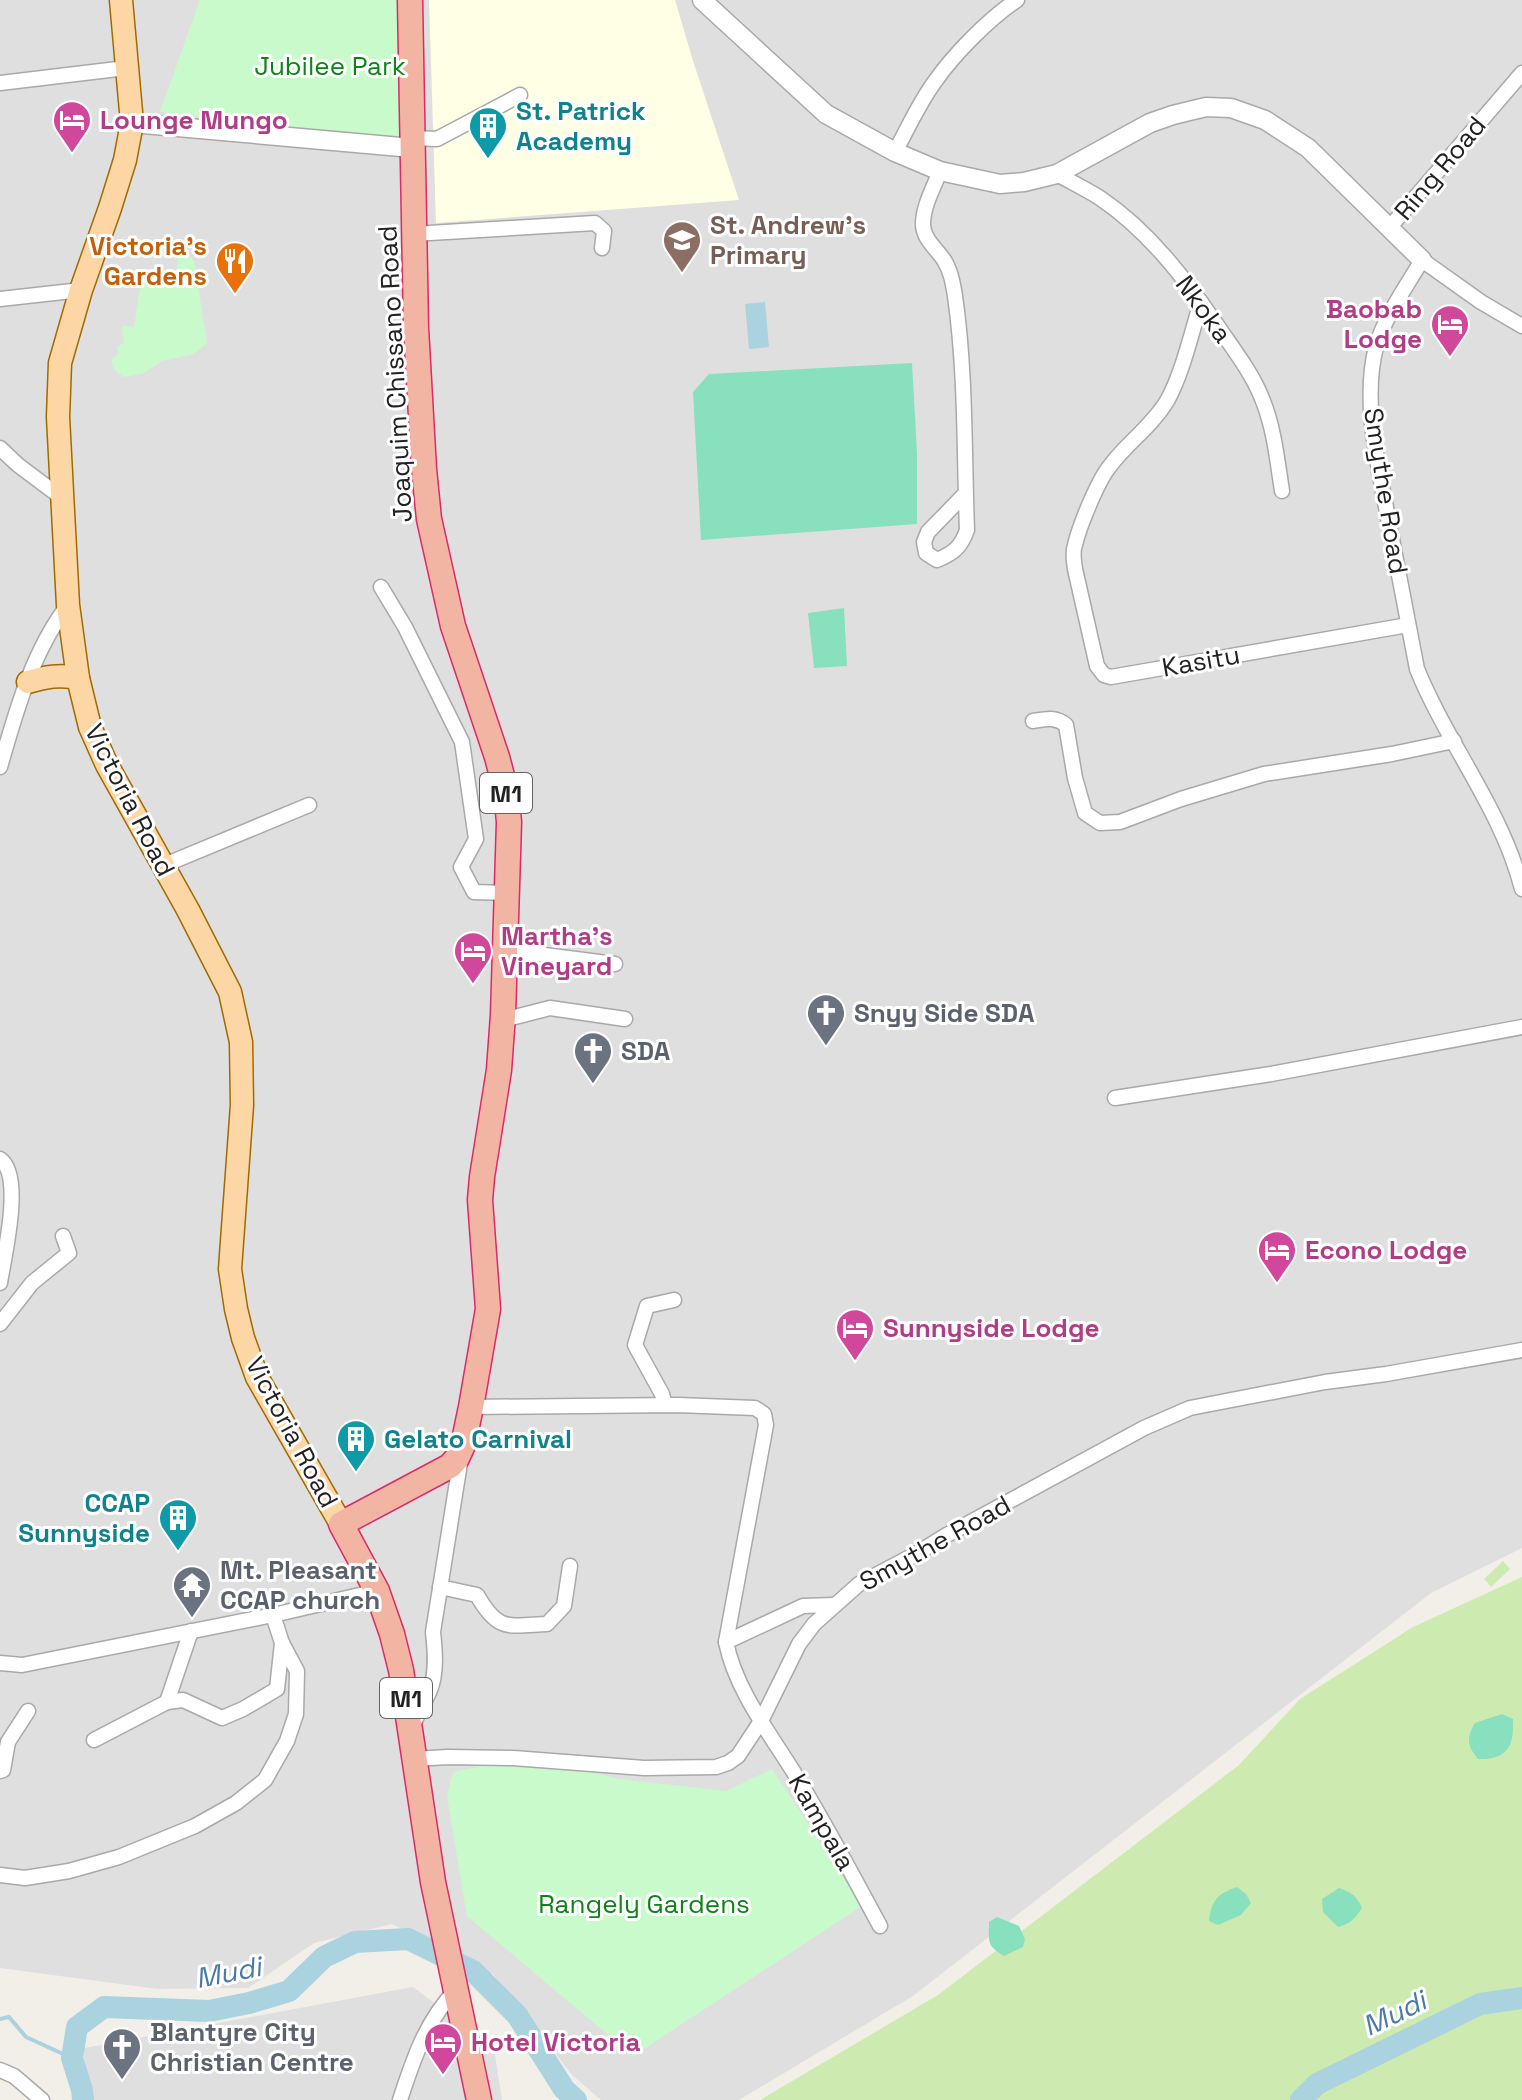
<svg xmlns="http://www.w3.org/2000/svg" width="1522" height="2100" font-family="'Space Grotesk',sans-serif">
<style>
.residential{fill:#e0dfdf}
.education{fill:#ffffe5}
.grass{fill:#cdebb0}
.park{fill:#c8facc}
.pitch{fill:#88e0be}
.water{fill:#aad3df}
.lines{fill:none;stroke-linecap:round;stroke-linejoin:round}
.stream{stroke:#aad3df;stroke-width:4}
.river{stroke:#aad3df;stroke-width:22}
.minor-casing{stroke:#a9a9a9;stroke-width:17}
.tertiary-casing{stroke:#a9a9a9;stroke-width:21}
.primary-casing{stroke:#a06b00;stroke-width:25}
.trunk-casing{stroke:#dc2a67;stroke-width:27}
.minor{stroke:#fff;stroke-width:14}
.tertiary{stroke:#fff;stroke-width:18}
.primary{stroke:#fcd6a4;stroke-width:22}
.trunk{stroke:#f2b4a3;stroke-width:24}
.labels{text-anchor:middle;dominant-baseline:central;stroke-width:6;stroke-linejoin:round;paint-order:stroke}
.shield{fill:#fff;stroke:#646464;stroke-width:2}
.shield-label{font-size:24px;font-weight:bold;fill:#222}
.park-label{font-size:26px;fill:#0c8416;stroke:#fff}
.culture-label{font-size:26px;font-weight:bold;fill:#0d838f;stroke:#fff;text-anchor:start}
.hotel-label{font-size:26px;font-weight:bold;fill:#b23c85;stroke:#fff;text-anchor:start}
.street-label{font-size:26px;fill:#222;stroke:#fff}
.education-label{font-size:26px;font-weight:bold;fill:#785e54;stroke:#fff;text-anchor:start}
.food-label{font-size:26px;font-weight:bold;fill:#c56008;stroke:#fff;text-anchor:end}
.worship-label{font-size:26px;font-weight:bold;fill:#5b616d;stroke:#fff;text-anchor:start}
.water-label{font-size:28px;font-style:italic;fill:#4a7aab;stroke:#fff}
</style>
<rect width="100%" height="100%" fill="#f2efe9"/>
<g class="residential">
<polygon points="0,0 1522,0 1522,1548 1431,1593 913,1996 739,2100 601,2100 572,2075 493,1974 392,1924 314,1943 248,1988 158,1989 0,1968"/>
<polygon points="413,1987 494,2048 502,2100 85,2100 84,2048"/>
</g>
<polygon class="education" points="429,0 675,0 693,61 739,200 436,223"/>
<g class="grass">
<polygon points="1503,1561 1510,1569 1491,1587 1484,1579"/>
<polygon points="1522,1577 1522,2100 760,2100 938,1995 1239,1765 1300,1699 1413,1627"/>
</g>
<g class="park">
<polygon points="200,0 402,0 401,139 160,112"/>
<polygon points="180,249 194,260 207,343 194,354 162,361 144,373 124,377 114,370 111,360 118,354 117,347 124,343 122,326 134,327 143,269 176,273"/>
<polygon points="530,1757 619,1779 726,1791 772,1769 862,1906 633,2056 467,1916 447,1796 453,1772"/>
</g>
<g class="pitch">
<polygon points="912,363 917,453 917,524 701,540 693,392 709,374"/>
<polygon points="844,608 847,666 814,668 808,613"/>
<path d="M1502,1714l11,5c1,27 -5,41 -35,40 -11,-13 -12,-21 -3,-36z"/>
<path d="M1237,1887l9,7 5,9 -10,12 -23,10 -9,-4c2,-20 9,-28 28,-34z"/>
<path d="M1339,1888c12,4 18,8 23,20 -7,11 -12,16 -24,19l-15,-15 -1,-13z"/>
<path d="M997,1917l22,9 6,13 -2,8 -19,9c-18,-11 -15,-14 -15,-34z"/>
</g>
<polygon class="water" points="765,302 769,347 749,349 745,304"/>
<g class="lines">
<polyline class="stream" points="0,2019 9,2017 26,2037 72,2058"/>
<g class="river">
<polyline points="83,2100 82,2090 72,2058 77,2027 104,2007 209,2011 249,2003 289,1991 324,1957 355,1942 408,1939 473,1971 517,2015 564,2089 576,2100"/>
<polyline points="1301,2100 1317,2084 1480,2004 1522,1998"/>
</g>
<defs>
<g id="minor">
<polyline points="0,83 126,68"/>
<polyline points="411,138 437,139 520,95"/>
<path d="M895,152c13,-24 25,-51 41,-72 19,-27 54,-62 81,-80"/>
<path d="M940,171c-6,16 -17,35 -17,53 0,15 13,24 21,36 7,11 9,24 11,36 11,77 9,156 12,234 -6,17 -13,23 -30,30l-11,-7 -2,-11 4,-10 37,-38"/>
<path d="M1057,174c14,8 29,15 43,24 49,33 86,82 119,130 15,22 32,44 42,68 13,30 16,63 21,95"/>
<polyline points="1390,227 1522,73"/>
<polyline points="413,234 595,223 604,231 602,248"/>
<polyline points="0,299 81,290"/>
<path d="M1201,302c-9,29 -19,73 -34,99 -15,25 -40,42 -57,65 -12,14 -31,61 -35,79 -3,8 -1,16 0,24l22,97 7,9 7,2 297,-52"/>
<path d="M1522,326l-41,-24 -59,-42c-16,27 -37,56 -46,87 -14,55 2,116 12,171 10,50 19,101 29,151 31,76 85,141 105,220"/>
<polyline points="0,448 18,465 62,498"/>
<polyline points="381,587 405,627 462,742 476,839 461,867 474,892 506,893"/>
<path d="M1033,721c12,-2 22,-5 33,4l9,53 10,35 15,10 20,-1 61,-23 83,-25 128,-20 62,-13"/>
<path d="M0,767c16,-55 32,-115 68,-162"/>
<polyline points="162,866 309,805"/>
<polyline points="505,950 615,964"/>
<polyline points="503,1020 550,1008 625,1019"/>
<polyline points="1115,1098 1271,1074 1522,1027"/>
<path d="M0,1159c24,16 4,97 0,124"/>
<polyline points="0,1324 32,1283 69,1253 63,1236"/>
<polyline points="665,1405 662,1394 635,1345 647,1306 674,1300"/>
<path d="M471,1407l207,-2 77,3 9,6 2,11 -40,217c10,50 46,94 72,137 29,48 55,97 82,147"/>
<path d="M440,1587l37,8c21,37 31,31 70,29l17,-18 6,-40"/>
<polyline points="726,1642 803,1606 834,1605"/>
<polyline points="0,1663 22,1665 273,1615 377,1591"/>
<polyline points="167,1702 183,1700 222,1718 243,1709 277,1689 282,1643"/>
<path d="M413,1725c5,-12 12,-23 17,-35 7,-17 5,-40 3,-58l28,-175"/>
<polyline points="94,1740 167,1702 191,1631"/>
<polyline points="414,1759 448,1757 513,1758 644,1768 716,1767 728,1763 738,1756 761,1721 799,1644 814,1624 859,1584 916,1554 945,1536 1144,1428 1190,1408 1325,1382 1386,1374 1522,1350"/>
<polyline points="0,1771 3,1770 8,1742 28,1711"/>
<polyline points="0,1875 25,1878 69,1871 119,1857 195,1826 236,1803 265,1780 287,1741 296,1714 297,1671 282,1643 273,1615"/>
<polyline points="0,2070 14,2076 42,2100"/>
<path d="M400,2100c13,-40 26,-79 55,-109"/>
</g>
<g id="tertiary">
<polyline points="702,0 826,114 895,152 940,171 1000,184 1024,182 1057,174 1150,123 1173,115 1206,107 1231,108 1265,120 1308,148 1422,260"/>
<polyline points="132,123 412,148"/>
</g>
<g id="primary">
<polyline points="121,0 132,123 125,160 110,208 81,290 60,363 58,417 68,605 78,678 90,727 107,765 188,910 230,992 241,1042 242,1105 230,1269 236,1309 243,1338 257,1377 341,1524"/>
<path d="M28,682c17,-5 32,-8 50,-4"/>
</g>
<polyline id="trunk" points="410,0 416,328 424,469 429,519 453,626 497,757 506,791 509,822 503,1015 499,1070 482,1177 480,1200 488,1309 471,1407 463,1445 457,1458 450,1466 341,1524 377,1591 392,1634 401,1670 433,1882 479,2100"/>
</defs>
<use href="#minor" class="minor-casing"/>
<use href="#tertiary" class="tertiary-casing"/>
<use href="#primary" class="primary-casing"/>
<use href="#trunk" class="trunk-casing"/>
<use href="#minor" class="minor"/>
<use href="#tertiary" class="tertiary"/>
<use href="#primary" class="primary"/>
<use href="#trunk" class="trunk"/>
</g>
<defs>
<symbol id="hotel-pin" viewBox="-11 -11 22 30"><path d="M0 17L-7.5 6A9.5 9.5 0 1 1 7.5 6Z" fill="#d1479c" stroke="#fff"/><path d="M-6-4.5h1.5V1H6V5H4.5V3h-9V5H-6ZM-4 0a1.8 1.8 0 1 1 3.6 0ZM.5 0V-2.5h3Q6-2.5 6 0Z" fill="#fff"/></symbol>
<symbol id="building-pin" viewBox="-11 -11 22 30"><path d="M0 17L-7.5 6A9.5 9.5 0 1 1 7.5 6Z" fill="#0f9aa8" stroke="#fff"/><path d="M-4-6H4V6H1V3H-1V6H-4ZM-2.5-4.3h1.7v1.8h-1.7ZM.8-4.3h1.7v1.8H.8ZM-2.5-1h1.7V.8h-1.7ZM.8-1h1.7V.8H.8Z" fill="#fff"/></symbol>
<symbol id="school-pin" viewBox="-11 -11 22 30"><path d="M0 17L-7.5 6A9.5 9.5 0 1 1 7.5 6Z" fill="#8d6e63" stroke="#fff"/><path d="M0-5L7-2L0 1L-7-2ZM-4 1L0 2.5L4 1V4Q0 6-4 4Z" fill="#fff"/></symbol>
<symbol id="restaurant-pin" viewBox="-11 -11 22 30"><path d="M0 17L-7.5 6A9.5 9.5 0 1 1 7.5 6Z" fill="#e8710a" stroke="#fff"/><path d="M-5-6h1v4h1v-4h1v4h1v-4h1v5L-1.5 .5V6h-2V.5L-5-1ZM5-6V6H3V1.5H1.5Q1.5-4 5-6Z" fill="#fff"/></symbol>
<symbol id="church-pin" viewBox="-11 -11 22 30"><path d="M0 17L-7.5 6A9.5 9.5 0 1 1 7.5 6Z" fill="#6b7280" stroke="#fff"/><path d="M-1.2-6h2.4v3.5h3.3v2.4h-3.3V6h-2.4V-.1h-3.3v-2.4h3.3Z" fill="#fff"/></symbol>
<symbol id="temple-pin" viewBox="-11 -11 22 30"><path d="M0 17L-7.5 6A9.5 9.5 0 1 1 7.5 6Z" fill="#6b7280" stroke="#fff"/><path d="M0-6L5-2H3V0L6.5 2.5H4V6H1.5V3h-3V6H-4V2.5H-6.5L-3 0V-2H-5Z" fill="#fff"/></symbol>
</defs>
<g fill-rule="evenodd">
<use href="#hotel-pin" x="50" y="98" width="44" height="60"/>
<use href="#building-pin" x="466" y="104" width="44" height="60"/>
<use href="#school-pin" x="660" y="218" width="44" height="60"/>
<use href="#restaurant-pin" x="213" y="239" width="44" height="60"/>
<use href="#hotel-pin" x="1428" y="302" width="44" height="60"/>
<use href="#hotel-pin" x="451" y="929" width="44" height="60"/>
<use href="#church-pin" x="804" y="991" width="44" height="60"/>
<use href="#church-pin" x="571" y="1029" width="44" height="60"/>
<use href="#hotel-pin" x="1255" y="1228" width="44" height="60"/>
<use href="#hotel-pin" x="833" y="1306" width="44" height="60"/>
<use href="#building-pin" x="334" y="1417" width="44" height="60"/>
<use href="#building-pin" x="156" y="1496" width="44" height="60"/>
<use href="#temple-pin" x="170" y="1563" width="44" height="60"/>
<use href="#hotel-pin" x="421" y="2020" width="44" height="60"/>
<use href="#church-pin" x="100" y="2025" width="44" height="60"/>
</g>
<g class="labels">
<g class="shield">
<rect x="480" y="773" width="52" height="40" rx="6"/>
<rect x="380" y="1678" width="52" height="40" rx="6"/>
</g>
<g class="shield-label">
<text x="506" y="793">M1</text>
<text x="406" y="1698">M1</text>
</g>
<g class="park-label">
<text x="330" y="66">Jubilee Park</text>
<text x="644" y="1904">Rangely Gardens</text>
</g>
<g class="culture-label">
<text x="516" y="111">St. Patrick<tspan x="516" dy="30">Academy</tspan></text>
<text x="384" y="1439">Gelato Carnival</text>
<text x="150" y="1503" text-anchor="end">CCAP<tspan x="150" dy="30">Sunnyside</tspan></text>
</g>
<g class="hotel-label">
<text x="100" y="120">Lounge Mungo</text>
<text x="1422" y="309" text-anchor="end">Baobab<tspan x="1422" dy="30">Lodge</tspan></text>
<text x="501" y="936">Martha's<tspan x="501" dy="30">Vineyard</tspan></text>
<text x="1305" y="1250">Econo Lodge</text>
<text x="883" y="1328">Sunnyside Lodge</text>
<text x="471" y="2042">Hotel Victoria</text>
</g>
<g class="street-label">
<text transform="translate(1440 168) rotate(-50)">Ring Road</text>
<text transform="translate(1204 309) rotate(54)">Nkoka</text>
<text transform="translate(395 374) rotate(-93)">Joaquim Chissano Road</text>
<text transform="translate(1386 491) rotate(81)">Smythe Road</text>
<text transform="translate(1201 661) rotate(-10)">Kasitu</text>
<text transform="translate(130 800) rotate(63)">Victoria Road</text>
<text transform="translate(292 1432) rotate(62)">Victoria Road</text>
<text transform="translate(935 1543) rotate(-29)">Smythe Road</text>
<text transform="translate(822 1822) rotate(60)">Kampala</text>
</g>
<g class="education-label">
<text x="710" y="225">St. Andrew's<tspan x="710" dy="30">Primary</tspan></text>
</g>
<g class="food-label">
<text x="207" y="246">Victoria's<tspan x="207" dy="30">Gardens</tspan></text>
</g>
<g class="worship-label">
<text x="854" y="1013">Snyy Side SDA</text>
<text x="621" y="1051">SDA</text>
<text x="220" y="1570">Mt. Pleasant<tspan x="220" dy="30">CCAP church</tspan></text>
<text x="150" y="2032">Blantyre City<tspan x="150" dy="30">Christian Centre</tspan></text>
</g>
<g class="water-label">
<text transform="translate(228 1972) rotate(-11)">Mudi</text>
<text transform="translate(1394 2013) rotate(-26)">Mudi</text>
</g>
</g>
</svg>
